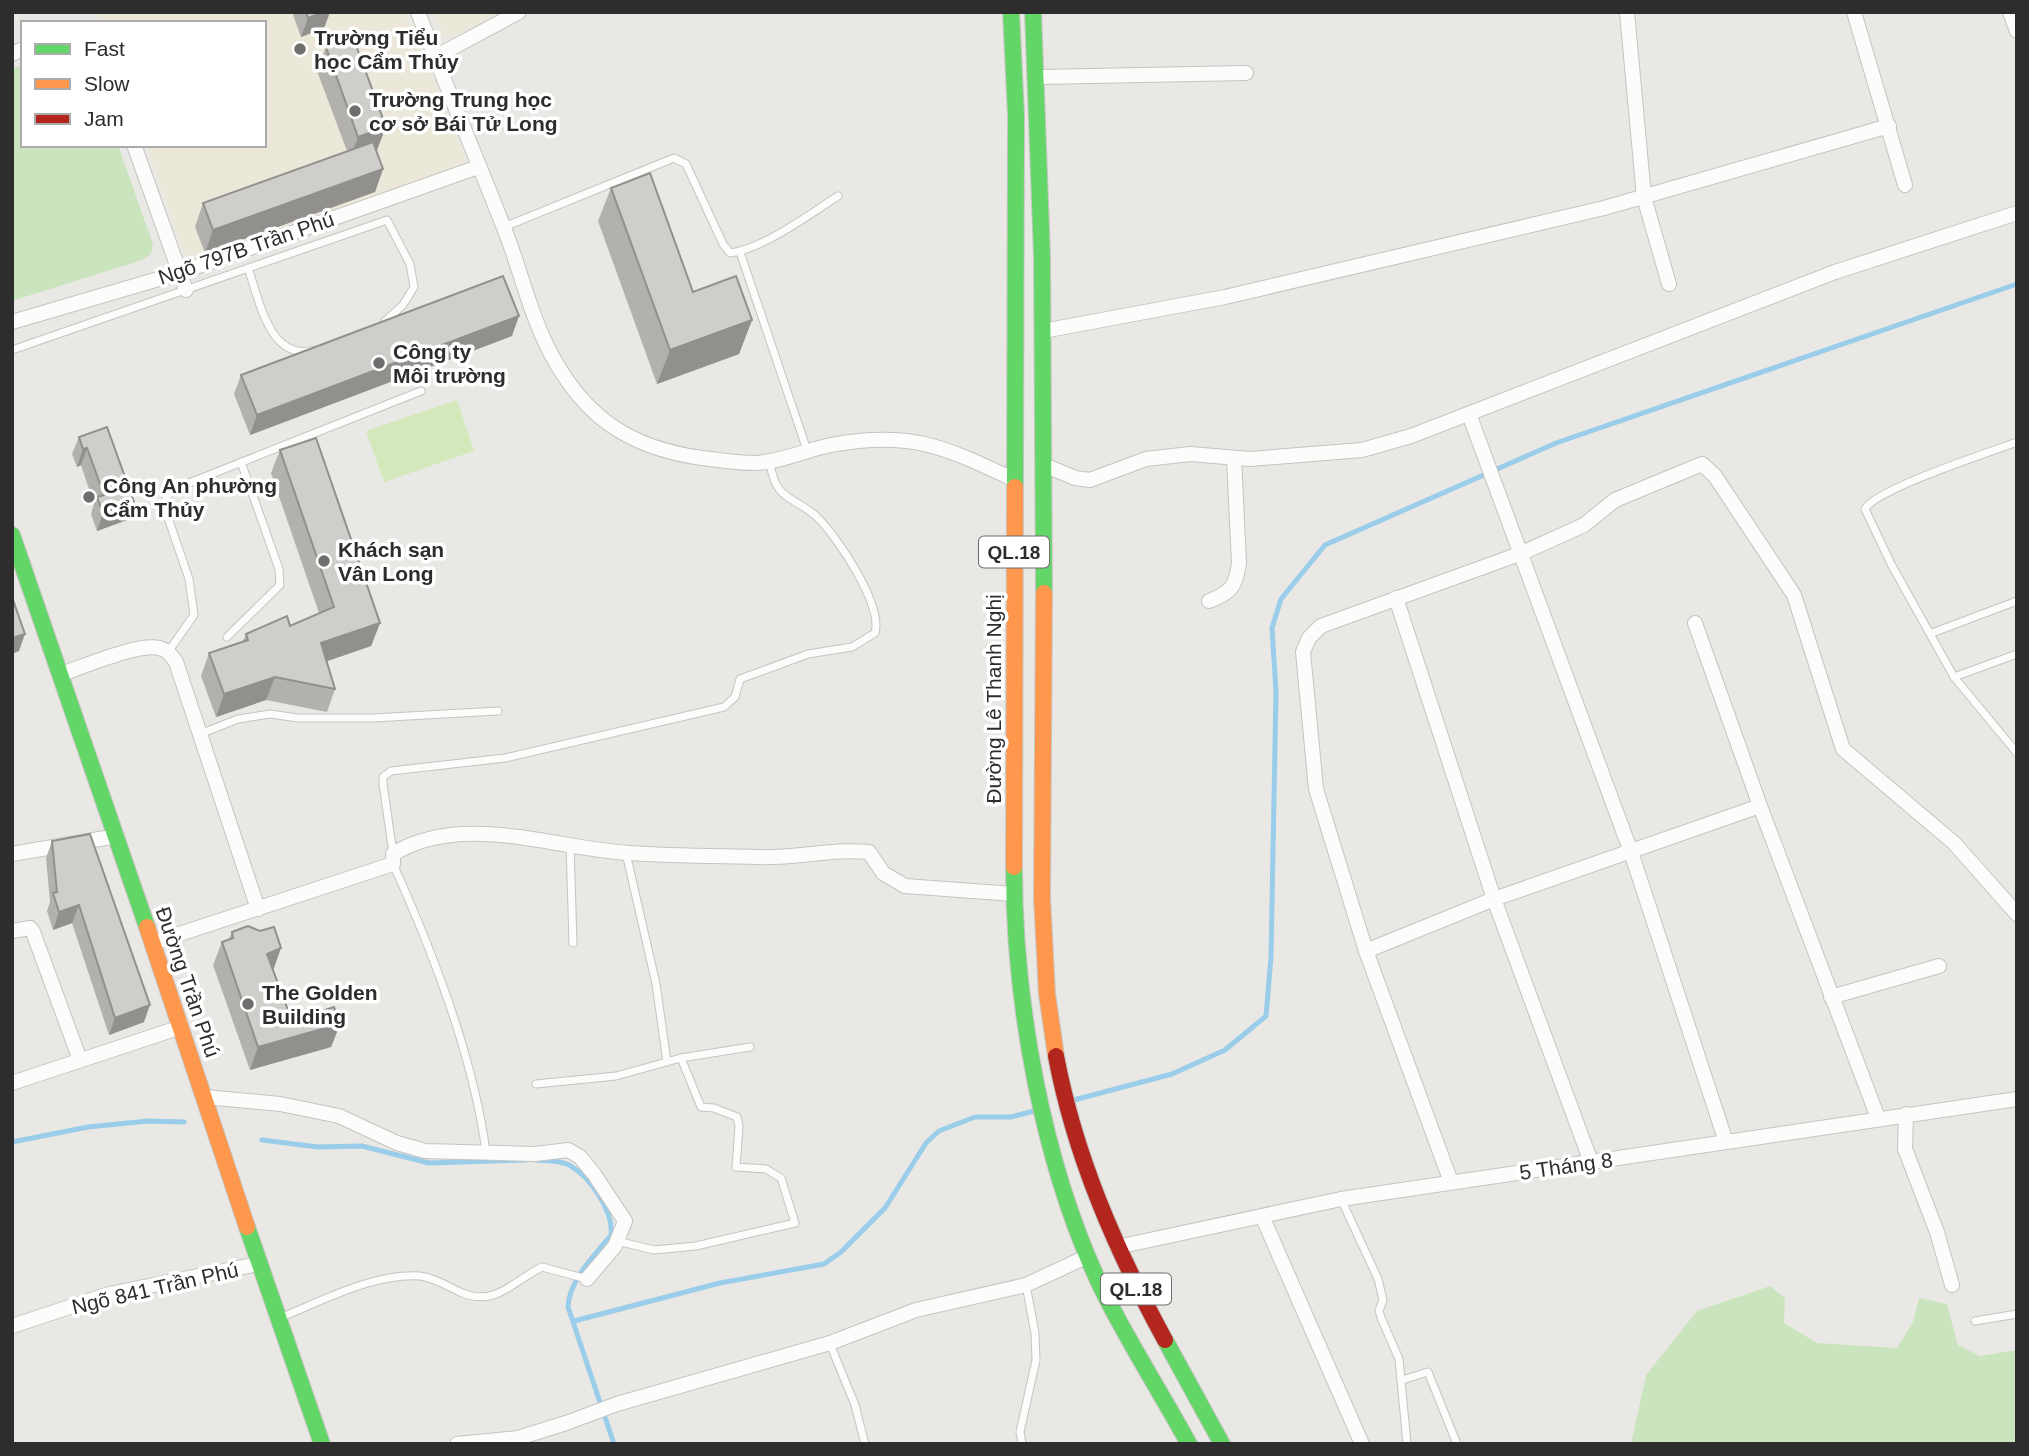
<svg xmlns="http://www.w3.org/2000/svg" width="2029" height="1456" font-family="Arial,sans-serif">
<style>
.education{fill:#ece8d9}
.green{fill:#cae5be}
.pitch{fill:#d3e9bc}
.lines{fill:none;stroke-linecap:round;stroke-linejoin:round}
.stream{stroke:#9acdea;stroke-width:5}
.lane-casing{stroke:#c4c4c4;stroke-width:9}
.street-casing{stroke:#c4c4c4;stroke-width:16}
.fast-casing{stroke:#c6c5c3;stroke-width:18}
.slow-casing{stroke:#c6c5c3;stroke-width:18}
.jam-casing{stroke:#c6c5c3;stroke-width:18}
.lane{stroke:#fcfcfb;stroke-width:7}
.street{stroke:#fcfcfb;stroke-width:14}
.fast{stroke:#63d668;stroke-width:16}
.slow{stroke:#ff974d;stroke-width:16}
.jam{stroke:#b3261e;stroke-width:16}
.wall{fill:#b2b1ae}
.shaded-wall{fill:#91908d}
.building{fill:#cfceca;stroke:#91908d;stroke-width:2}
.poi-dot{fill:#6f6e6d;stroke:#fff;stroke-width:2.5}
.labels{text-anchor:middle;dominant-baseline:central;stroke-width:7;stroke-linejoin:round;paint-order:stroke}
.shield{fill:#fff;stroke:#6c6c6c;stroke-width:2}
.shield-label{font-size:19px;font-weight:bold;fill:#2d2d2d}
.poi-label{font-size:21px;font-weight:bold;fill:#2d2d2d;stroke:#fff;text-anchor:start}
.street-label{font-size:21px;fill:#2d2d2d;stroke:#fff}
</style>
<rect width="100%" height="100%" fill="#eae8e4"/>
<g class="education">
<polygon points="96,12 405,12 467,162 463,166 188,264 146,145 264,145 264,23 100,23"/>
<polygon points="434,12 500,12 453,37 443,35"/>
</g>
<g class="green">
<polygon points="23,65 23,145 118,145 153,244 151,254 142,260 12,301 12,69"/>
<polygon points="1770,1286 1785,1298 1784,1323 1817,1343 1897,1348 1913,1322 1919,1298 1947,1304 1958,1345 1980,1356 2017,1350 2017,1444 1631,1444 1646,1375 1697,1311"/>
</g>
<polygon class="pitch" points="457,400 474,451 384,482 366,431"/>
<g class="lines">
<g class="stream">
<polyline points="1074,1100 1172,1074 1225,1050 1266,1016 1271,957 1276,692 1272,628 1281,599 1325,545 1556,443 2017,284"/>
<polyline points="262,1140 318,1147 362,1146 429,1163 526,1160"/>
<polyline points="12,1142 88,1127 148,1121 184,1122"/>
<path d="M536,1160c11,1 23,0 33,5 21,11 45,47 42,70 -16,20 -42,45 -43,72l46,137"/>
<polyline points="574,1321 720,1283 824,1264 841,1252 885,1208 926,1143 939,1131 975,1117 1011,1117 1034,1111"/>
</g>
<defs>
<g id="lane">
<path d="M504,227l170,-69 12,6 37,80 7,9c33,-4 80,-39 108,-57"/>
<polyline points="740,252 807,450"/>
<path d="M248,268c11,30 21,94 66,82"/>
<polyline points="12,350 387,220 410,264 414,287 403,305 384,322"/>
<path d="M2017,442c-27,10 -141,47 -152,67l26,55 63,113 63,76"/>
<polyline points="1932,633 2017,601"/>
<polyline points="227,637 280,585 279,569 241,462"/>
<polyline points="168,652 194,615 189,579 167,515 166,498 174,489 421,391"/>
<polyline points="1954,677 2017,654"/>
<polyline points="200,734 238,719 270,714 298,718 373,718 498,711"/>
<polyline points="570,844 573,943"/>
<path d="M393,853l-10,-69v-7l8,-6 114,-13 219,-51 11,-10 5,-18 68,-25 44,-7 23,-14c8,-28 -38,-97 -59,-117 -23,-20 -41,-15 -46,-54"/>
<polyline points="626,853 656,984 667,1062"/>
<path d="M393,864c39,86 81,196 93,288"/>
<polyline points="536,1084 616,1076 681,1058 750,1047"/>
<polyline points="1341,1199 1378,1279 1383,1300 1379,1311 1382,1320 1399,1359 1407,1444"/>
<polyline points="617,1241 654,1250 696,1246 795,1223 781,1178 766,1169 736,1167 739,1126 737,1117 714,1108 701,1107 681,1058"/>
<path d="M282,1317c42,-17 92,-44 138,-41 15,2 27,10 40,16 35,16 53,-11 82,-25l45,12"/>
<polyline points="1975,1321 2017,1314"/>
<polyline points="830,1344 855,1405 865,1444"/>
<polyline points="1402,1380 1428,1372 1457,1444"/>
<polyline points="1022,1444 1020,1432 1036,1360 1035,1333 1026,1285"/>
</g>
<g id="street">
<path d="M418,12c27,73 58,144 86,216 16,40 26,86 46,124 34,65 79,96 152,106 18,2 35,5 53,5 26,-1 51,-13 76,-18 79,-15 113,2 182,34"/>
<polyline points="1627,12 1644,197 1669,284"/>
<polyline points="1854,12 1905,185"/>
<polyline points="2010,12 2017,31"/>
<polyline points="12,54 23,49"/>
<polyline points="435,57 519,12"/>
<polyline points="1039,77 1246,73"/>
<polyline points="134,145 186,290"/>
<polyline points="12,322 179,273 478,167"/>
<polyline points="1043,331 1225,297 1604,208 1889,126"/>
<polyline points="1469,414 1631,852 1726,1142"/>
<polyline points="1044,465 1075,478 1090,480 1146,459 1190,454 1250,459 1362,450 1411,436 1835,272 2017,213"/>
<polyline points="1396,598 1494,899 1591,1162"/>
<path d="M1209,601c22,-8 27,-15 30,-38l-5,-105"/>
<polyline points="1695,623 1760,806 1878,1118"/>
<path d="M61,674c22,-7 77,-31 98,-26 9,2 12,7 17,14l82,247"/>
<polyline points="12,854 117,836"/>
<polyline points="12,931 30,928 33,932 80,1060"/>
<path d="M152,943l241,-79v-10c69,-43 163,-5 236,-1 43,3 86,3 128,4 38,2 74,-9 112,-5l14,21 22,13 109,8"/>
<polyline points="1366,951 1494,899 1760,806"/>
<polyline points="1831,997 1939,966"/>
<polyline points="12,1083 181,1027"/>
<polyline points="205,1097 280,1104 339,1116 397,1143 425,1151 535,1154 568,1150 580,1157 594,1174 625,1221 615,1246 587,1279"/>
<polyline points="1906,1114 1905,1149 1937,1232 1952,1285"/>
<polyline points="1451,1182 1366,951 1316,789 1303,652 1309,638 1321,626 1522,553 1584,525 1615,500 1702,464 1715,476 1794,595 1843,749 1954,843 2017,914"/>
<polyline points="1262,1216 1362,1444"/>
<polyline points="1117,1247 1341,1199 2017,1099"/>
<polyline points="12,1326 109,1294 258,1264"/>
<polyline points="457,1444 518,1438 566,1423 617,1404 830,1343 916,1310 1026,1285 1088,1256"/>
</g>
<g id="fast">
<polyline points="1011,12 1016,115 1015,487"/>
<polyline points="1033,12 1042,256 1044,593"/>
<polyline points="12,535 147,927"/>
<path d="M1014,867c0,137 29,300 89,424 26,52 58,102 86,153"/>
<polyline points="247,1227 322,1444"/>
<polyline points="1165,1340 1222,1444"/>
</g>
<g id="slow">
<polyline points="1044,593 1042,898 1047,994 1056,1056"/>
<polyline points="1014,867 1015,487"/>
<polyline points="147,927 247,1227"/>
</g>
<path id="jam" d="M1056,1056c19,101 60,194 109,284"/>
</defs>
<use href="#lane" class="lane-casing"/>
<use href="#street" class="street-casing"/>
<use href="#fast" class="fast-casing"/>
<use href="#slow" class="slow-casing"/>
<use href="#jam" class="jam-casing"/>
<use href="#lane" class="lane"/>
<use href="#street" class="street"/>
<use href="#fast" class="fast"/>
<use href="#slow" class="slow"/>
<use href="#jam" class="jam"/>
</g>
<g class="wall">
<polygon points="292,12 330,12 324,28 301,37"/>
<polygon points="326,47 386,127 376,150 383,169 375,192 205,253 195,227 203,203 347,151 317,71"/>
<polygon points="611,188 693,292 752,320 739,354 657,384 598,221"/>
<polygon points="512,336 250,435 234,394 241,375"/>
<polygon points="79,437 134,502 127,520 97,531 91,514 94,504 81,465 77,467 72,454"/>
<polygon points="280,450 380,623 371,646 327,661 335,689 327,712 266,700 216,717 201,676 209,653 243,641 246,634 290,626 319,613 271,473"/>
<polygon points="52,841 144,1022 109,1035 72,923 53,930 47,911 50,902 46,858"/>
<polygon points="232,932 273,970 288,1010 298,1019 340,1024 331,1047 250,1070 213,965 222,942 229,939"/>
</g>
<g class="shaded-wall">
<polygon points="323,12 330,12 324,28 301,37 308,18"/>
<polygon points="386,127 377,150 350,160 358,137"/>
<polygon points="383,169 375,192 205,253 213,230"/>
<polygon points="519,316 512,336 250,435 257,415"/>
<polygon points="752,320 739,354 657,384 670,350"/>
<polygon points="87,448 81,465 77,467 83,449"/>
<polygon points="134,502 127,520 97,531 103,513"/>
<polygon points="380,623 371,646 313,666 321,643"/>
<polygon points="25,634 19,651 12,654 12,638"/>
<polygon points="275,677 266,700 216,717 224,694"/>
<polygon points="79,905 72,923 53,930 59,912"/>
<polygon points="281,948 273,971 267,954"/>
<polygon points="150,1005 144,1022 109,1035 115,1018"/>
<polygon points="340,1024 331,1047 250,1070 258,1047"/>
</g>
<g class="building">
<polygon points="306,12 323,12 308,18"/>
<polygon points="353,37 386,127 358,137 326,47"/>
<polygon points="373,142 383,169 213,230 203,203"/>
<polygon points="650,173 693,292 736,276 752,320 670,350 611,188"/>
<polygon points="503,276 519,316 257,415 241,375"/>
<polygon points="107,427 134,502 103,513 97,497 104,495 87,448 83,449 79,437"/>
<polygon points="316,438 380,623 321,643 335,689 275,677 224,694 209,653 248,640 246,634 287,616 290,626 334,607 280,450"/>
<polygon points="12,597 25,634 12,638"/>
<polygon points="90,834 150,1005 115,1018 79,905 59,912 53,893 57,892 52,841"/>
<polygon points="248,926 260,931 274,927 281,948 267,954 288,1010 293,1008 298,1019 334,1007 340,1024 258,1047 222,942 233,938 232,932"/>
</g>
<g class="poi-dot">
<circle cx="300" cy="49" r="7"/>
<circle cx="355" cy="111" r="7"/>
<circle cx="379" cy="363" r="7"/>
<circle cx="89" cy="497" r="7"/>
<circle cx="324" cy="561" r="7"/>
<circle cx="248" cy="1004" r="7"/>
</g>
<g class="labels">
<g class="shield">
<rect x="979" y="536.5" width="70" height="31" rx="5"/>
<rect x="1101" y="1273.5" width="70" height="31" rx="5"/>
</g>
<g class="shield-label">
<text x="1014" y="552">QL.18</text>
<text x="1136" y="1289">QL.18</text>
</g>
<g class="poi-label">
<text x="314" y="37">Trường Tiểu<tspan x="314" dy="24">học Cẩm Thủy</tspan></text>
<text x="369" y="99">Trường Trung học<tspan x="369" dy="24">cơ sở Bái Tử Long</tspan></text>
<text x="393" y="351">Công ty<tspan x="393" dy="24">Môi trường</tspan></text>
<text x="103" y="485">Công An phường<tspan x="103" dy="24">Cẩm Thủy</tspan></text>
<text x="338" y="549">Khách sạn<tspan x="338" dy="24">Vân Long</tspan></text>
<text x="262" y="992">The Golden<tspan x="262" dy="24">Building</tspan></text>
</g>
<g class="street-label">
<text transform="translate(246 248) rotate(-19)">Ngõ 797B Trần Phú</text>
<text transform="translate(993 699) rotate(-90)">Đường Lê Thanh Nghị</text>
<text transform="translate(188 982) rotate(71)">Đường Trần Phú</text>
<text transform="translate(1566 1166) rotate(-8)">5 Tháng 8</text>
<text transform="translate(155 1288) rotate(-13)">Ngõ 841 Trần Phú</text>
</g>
</g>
<rect width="2029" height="1456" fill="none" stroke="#2d2d2d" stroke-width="28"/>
<rect x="21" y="21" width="245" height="126" fill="#ffffff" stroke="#ababab" stroke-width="2"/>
<rect x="35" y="44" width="35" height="10" fill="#63d668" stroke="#ababab" stroke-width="2"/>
<text x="84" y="56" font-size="21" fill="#2d2d2d">Fast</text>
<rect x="35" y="79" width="35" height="10" fill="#ff974d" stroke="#ababab" stroke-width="2"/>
<text x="84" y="91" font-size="21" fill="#2d2d2d">Slow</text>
<rect x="35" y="114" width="35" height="10" fill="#b3261e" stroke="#ababab" stroke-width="2"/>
<text x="84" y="126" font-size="21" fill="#2d2d2d">Jam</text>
</svg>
